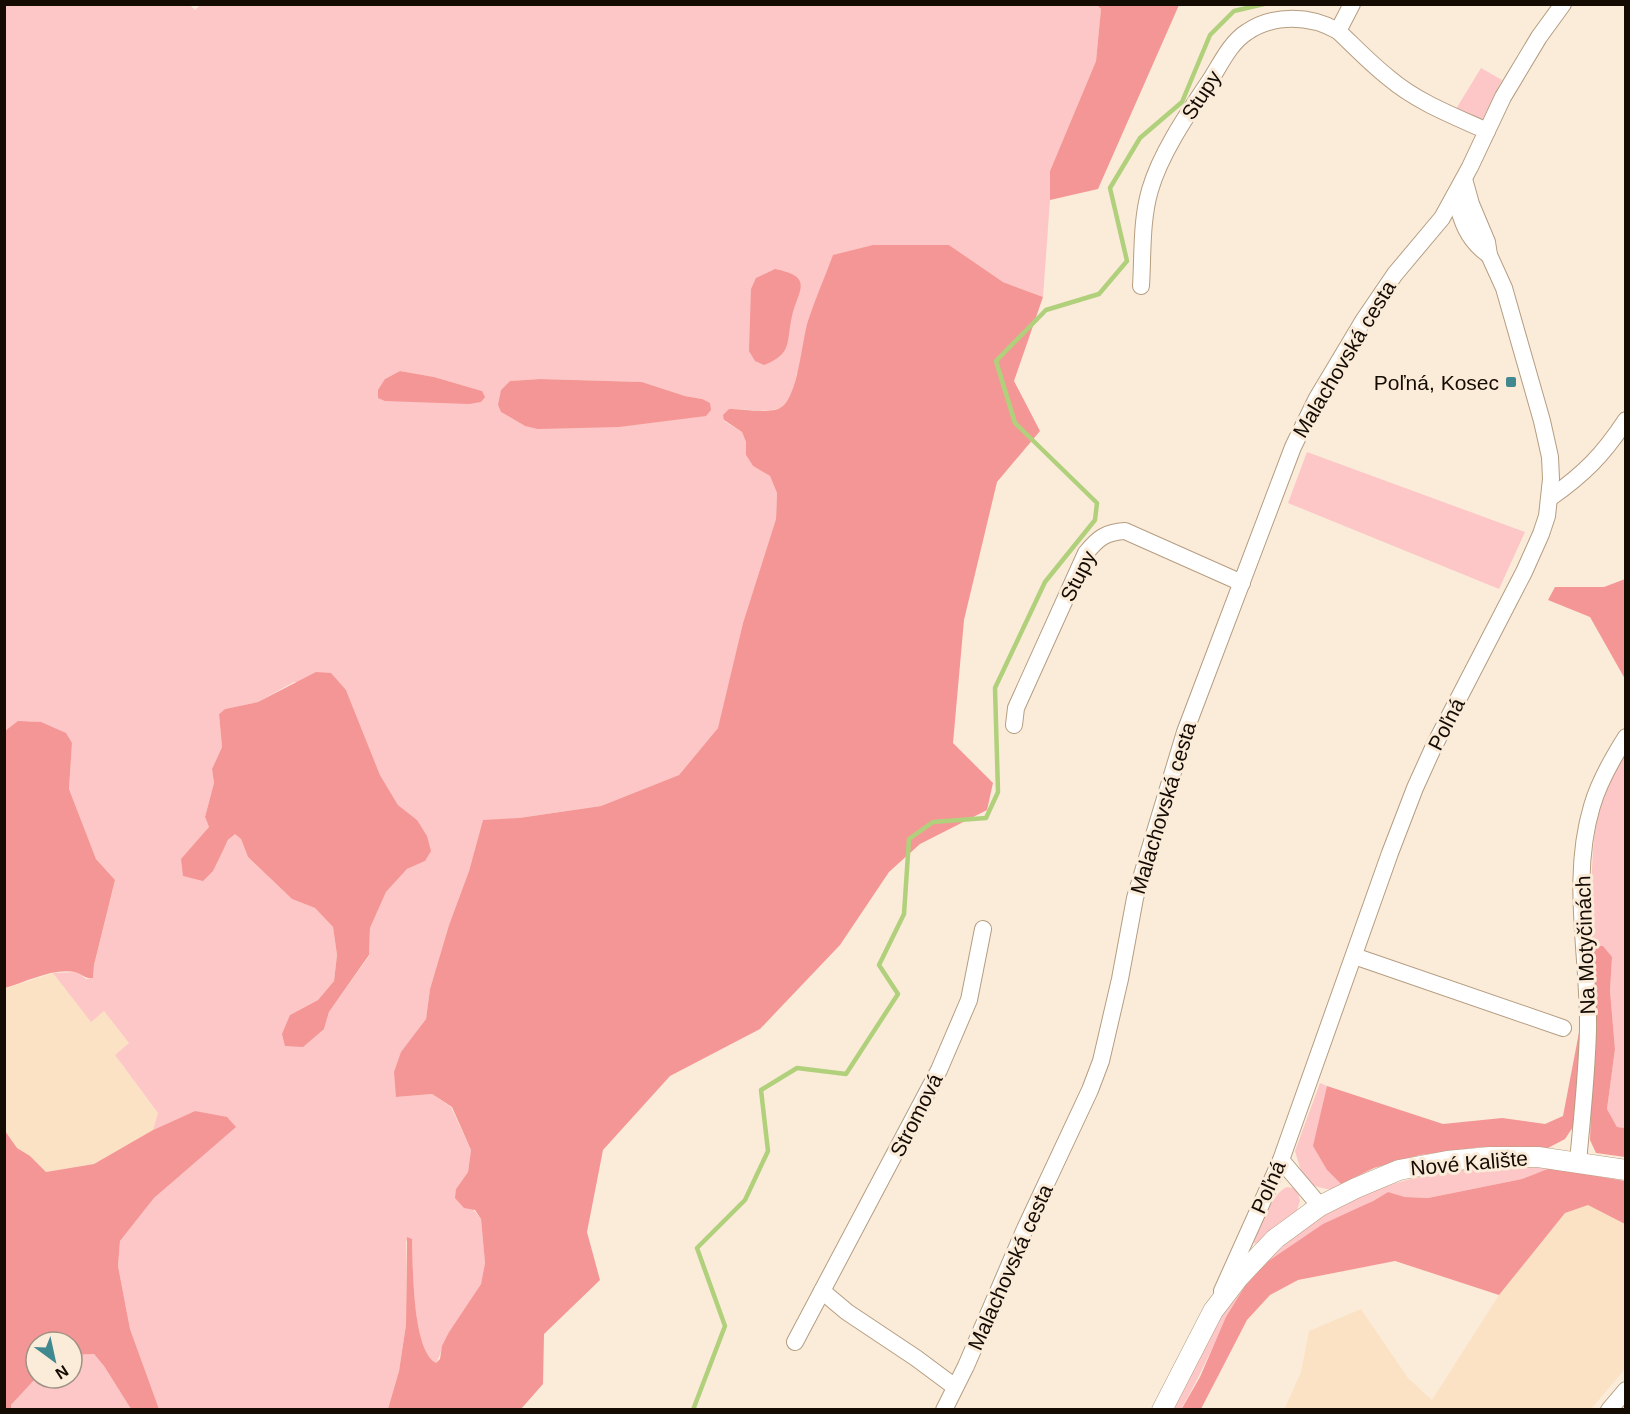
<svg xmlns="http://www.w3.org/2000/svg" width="1630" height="1414" font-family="Arial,sans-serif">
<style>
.built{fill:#fbe2c4}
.green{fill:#fcc7c6;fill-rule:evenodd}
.forest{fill:#f59696}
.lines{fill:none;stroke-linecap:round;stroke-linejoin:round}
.stream{stroke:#b1d07c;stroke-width:4.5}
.minor-casing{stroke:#b59d80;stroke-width:18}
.tertiary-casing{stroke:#b59d80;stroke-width:21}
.minor{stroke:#fff;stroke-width:16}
.tertiary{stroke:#fff;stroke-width:20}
.poi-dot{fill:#41888f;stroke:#fbecda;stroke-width:2}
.labels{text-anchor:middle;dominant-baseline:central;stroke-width:6;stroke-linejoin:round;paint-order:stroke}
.street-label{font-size:21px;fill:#140b03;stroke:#fbecda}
.poi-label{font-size:21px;fill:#140b03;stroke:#fbecda;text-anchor:end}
</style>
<rect width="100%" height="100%" fill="#fbecda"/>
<g class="built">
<polygon points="53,973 91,1021 104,1011 129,1043 115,1055 158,1113 153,1130 94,1164 46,1172 30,1156 17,1148 5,1131 4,989"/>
<polygon points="1588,1204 1625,1224 1625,1369 1591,1409 1284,1410 1301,1372 1309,1331 1361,1309 1408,1378 1432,1400 1499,1295 1565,1213"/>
</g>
<g class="green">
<path d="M189,4l6,6 6,-6h896l4,5 -5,52 -46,110v29l-7,97 -40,-15 -54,-37 -152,128c-2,8 -4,20 -8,28 -11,16 -43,7 -60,8l-5,12 18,11 4,10v13l7,11 17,10 7,17 -1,26 -33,104 -24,104 -40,48 -78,31 -82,12 -36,3 -14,50 -20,54 -19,64 -4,30 -24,33 -6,45 36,-3 19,13 20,43 -3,22 -12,17 25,30 4,44 -4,21 -32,48 -13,32c-24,-13 -23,-98 -24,-125l-6,2v84l-7,46 -11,38h-229l-29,-80 -12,-63 2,-25 34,-43 81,-71 -40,-16 -42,19 5,-17 -43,-58 14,-12 -25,-32 -13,11 -38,-49 24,-1 9,7 7,-1 1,-13 21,-85 -19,-21 -27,-70 3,-46c-26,-17 -38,-32 -67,-12v-726zM400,371l34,6 48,14 -97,-12zM540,379l102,3 43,14 17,3 -177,27 -24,-14 -3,-7 12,-24zM294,682l52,8 34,85 18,30 19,15 8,41 -18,8 -21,23 -16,36 -1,28 -40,56 -5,17 -34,-14 28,-15 16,-19 3,-26 -4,-28 -18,-19 -23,-9 -44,-42 -7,-18 -6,-6c-15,14 -15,32 -32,47l-20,-4 15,-34 11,-15 -4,-10 9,-34 -2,-14 10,-22 -3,-33 6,-5 33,-7z"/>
<polygon points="1481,68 1502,80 1482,120 1456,109"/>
<polygon points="1307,452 1525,532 1499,589 1288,503"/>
<path d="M1625,751v377l-8,-1 -10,-18 8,-60 -5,-58 2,-34 -19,-11c-1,-68 -8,-136 32,-195z"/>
<polygon points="1320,1083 1327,1086 1314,1146 1327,1170 1341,1184 1331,1190 1314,1186 1301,1171 1295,1151"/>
<path d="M1509,1166l41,2 -28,11 -94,19 -23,-1 -17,-5 -124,72c20,-19 40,-37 64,-53 9,-5 19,-9 29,-13 52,-24 96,-28 152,-32z"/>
<path d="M1287,1187l7,1 4,5 2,8 -3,9 -42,34 -1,-2c7,-16 18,-49 33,-55z"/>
<path d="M1245,1286c-25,40 -40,83 -64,123l-9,1 50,-95z"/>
<polygon points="94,1354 104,1366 131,1409 11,1410 11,1405 36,1378 72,1378 72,1355"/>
</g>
<g class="forest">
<polygon points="1097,5 1179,5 1098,189 1050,200 1050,171 1096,61 1101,9"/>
<path d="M873,245h76l54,37 40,15 -29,84 26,50 -43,51 -33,138 -11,123 40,40 -6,27 -67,34 -31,28 -49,73 -80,84 -90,47 -67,74 -16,82 13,48 -56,54 -1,50 -22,25h-133l11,-38 7,-46 1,-88 5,2c1,26 0,112 24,124l4,-4 2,-13 7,-14 32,-48 4,-21 -4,-44 -6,-9 -11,-2 -9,-10 1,-9 12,-17 3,-22 -19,-43 -20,-13 -36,3 -2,-25 7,-20 25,-33 4,-30 19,-64 20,-54 14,-51 36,-2 82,-12 78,-31 39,-47 25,-105 33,-104 1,-26 -7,-17 -17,-10 -7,-11v-13l-4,-10 -18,-12 -1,-5 6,-6c13,0 40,5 51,-1 18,-8 22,-69 28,-87 7,-22 17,-44 25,-66z"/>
<path d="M775,269c40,8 23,21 17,47 -6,26 1,38 -28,49l-9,-4 -6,-10 2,-62 5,-11z"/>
<polygon points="400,371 434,377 482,391 485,397 481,402 469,404 385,401 378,398 378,390 385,379"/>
<polygon points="540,379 642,382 685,396 702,399 710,403 711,410 706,416 619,427 538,429 525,426 501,412 498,405 501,390 510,381"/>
<polygon points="1625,579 1625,679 1590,617 1548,600 1555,587 1604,587"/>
<polygon points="316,672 331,673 346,690 380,775 398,805 417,820 427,836 431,851 425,861 407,869 386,892 370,928 369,955 329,1012 324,1029 303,1047 285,1046 282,1034 290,1015 318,1000 334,981 337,955 333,927 315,908 292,899 248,857 241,839 235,834 228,840 213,871 203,881 183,876 181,859 209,827 205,817 214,783 212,769 222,747 219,714 225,709 258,702"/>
<path d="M18,721l23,1 25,11 6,10 -3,46 27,70 19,21 -21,85 -1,13c-8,1 -11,-4 -18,-6 -23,-4 -49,10 -70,16v-257z"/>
<polygon points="1593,946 1603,946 1612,957 1610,991 1615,1049 1607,1109 1617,1127 1625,1128 1625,1157 1596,1153 1590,1140 1594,1019"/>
<polygon points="1581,1022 1575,1124 1565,1139 1548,1148 1481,1147 1420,1155 1374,1168 1341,1184 1327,1170 1313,1146 1327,1086 1443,1124 1502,1118 1545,1124 1563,1116"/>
<polygon points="195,1111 227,1117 236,1127 154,1198 120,1241 118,1266 130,1329 159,1409 131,1409 104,1366 94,1354 72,1355 72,1342 36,1342 36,1378 11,1405 11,1409 5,1409 5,1131 17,1148 30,1156 46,1172 94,1164 153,1130"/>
<polygon points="1550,1168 1625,1181 1625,1224 1588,1205 1565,1213 1499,1295 1395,1261 1298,1280 1270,1295 1247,1320 1201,1409 1181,1410 1200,1377 1226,1317 1245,1286 1264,1264 1323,1224 1373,1201 1388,1192 1405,1197 1428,1198 1522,1179"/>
</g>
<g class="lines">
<polyline class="stream" points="693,1410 725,1326 697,1248 745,1200 768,1151 761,1090 797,1068 846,1074 898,994 879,965 904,914 909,839 933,822 986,818 998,792 995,688 1045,582 1095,520 1097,503 1015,423 996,361 1046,310 1099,294 1127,261 1110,188 1140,138 1182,102 1210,35 1234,11 1264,4"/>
<defs>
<g id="minor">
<path d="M1338,31c17,16 33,33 51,47 28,24 65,38 98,53"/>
<path d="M1455,195c6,25 12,45 34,60"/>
<path d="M1141,286c2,-32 0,-65 9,-96 11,-38 39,-78 61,-111 10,-16 20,-37 36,-47 27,-18 63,-17 91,-1l14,-27"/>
<path d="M1550,498c34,-24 53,-43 76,-78"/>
<path d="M1014,725l2,-17 70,-155c12,-15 20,-21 39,-22l117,52"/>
<polyline points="1354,956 1563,1028"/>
<polyline points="1281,1160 1320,1206"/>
<path d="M1578,1162c4,-44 9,-89 10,-133 1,-73 -18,-150 4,-223 7,-24 20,-47 34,-69"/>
<polyline points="822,1291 847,1312 916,1358 955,1387"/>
<polyline points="1222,1291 1281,1160 1390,853 1415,788 1434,746 1524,572 1541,534 1547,516 1551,479 1550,457 1542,421 1504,288 1489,255 1487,242 1471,204 1464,179"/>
<polyline points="795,1342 939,1070 969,1000 983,929"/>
<polyline points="944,1410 966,1366 1024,1231 1090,1090 1101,1061 1120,979 1135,898 1185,732 1293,447 1317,398 1363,321 1395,274 1442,218 1470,167 1503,97 1539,37 1563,4"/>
<polyline points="1609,1410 1626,1390"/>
</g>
<polyline id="tertiary" points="1162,1410 1213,1311 1239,1277 1275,1239 1320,1206 1356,1188 1399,1170 1447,1161 1489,1157 1538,1157 1626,1170"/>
</defs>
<use href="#minor" class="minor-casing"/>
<use href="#tertiary" class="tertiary-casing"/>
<use href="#minor" class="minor"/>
<use href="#tertiary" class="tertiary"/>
</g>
<rect class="poi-dot" x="1505" y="376" width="12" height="12" rx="3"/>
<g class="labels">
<g class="street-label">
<text transform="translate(1201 95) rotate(-57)">Stupy</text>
<text transform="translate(1344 359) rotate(-59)">Malachovská cesta</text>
<text transform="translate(1078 576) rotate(-63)">Stupy</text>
<text transform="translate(1446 724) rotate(-63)">Poľná</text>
<text transform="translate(1163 808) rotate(-73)">Malachovská cesta</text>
<text transform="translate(1585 945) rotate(-92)">Na Motyčinách</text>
<text transform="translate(916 1115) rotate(-63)">Stromová</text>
<text transform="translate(1469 1163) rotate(-5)">Nové Kalište</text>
<text transform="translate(1268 1187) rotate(-66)">Poľná</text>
<text transform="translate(1010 1267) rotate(-66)">Malachovská cesta</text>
</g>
<g class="poi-label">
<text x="1499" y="382">Poľná, Kosec</text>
</g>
</g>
<rect width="1630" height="1414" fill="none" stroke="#140b03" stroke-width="12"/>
<g transform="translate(54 1360) rotate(147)"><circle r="28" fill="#fbecda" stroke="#9f9284" stroke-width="1.5"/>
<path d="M0-4.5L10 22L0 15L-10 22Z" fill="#41888f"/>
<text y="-9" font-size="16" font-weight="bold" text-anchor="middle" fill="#140b03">N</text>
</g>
</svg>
